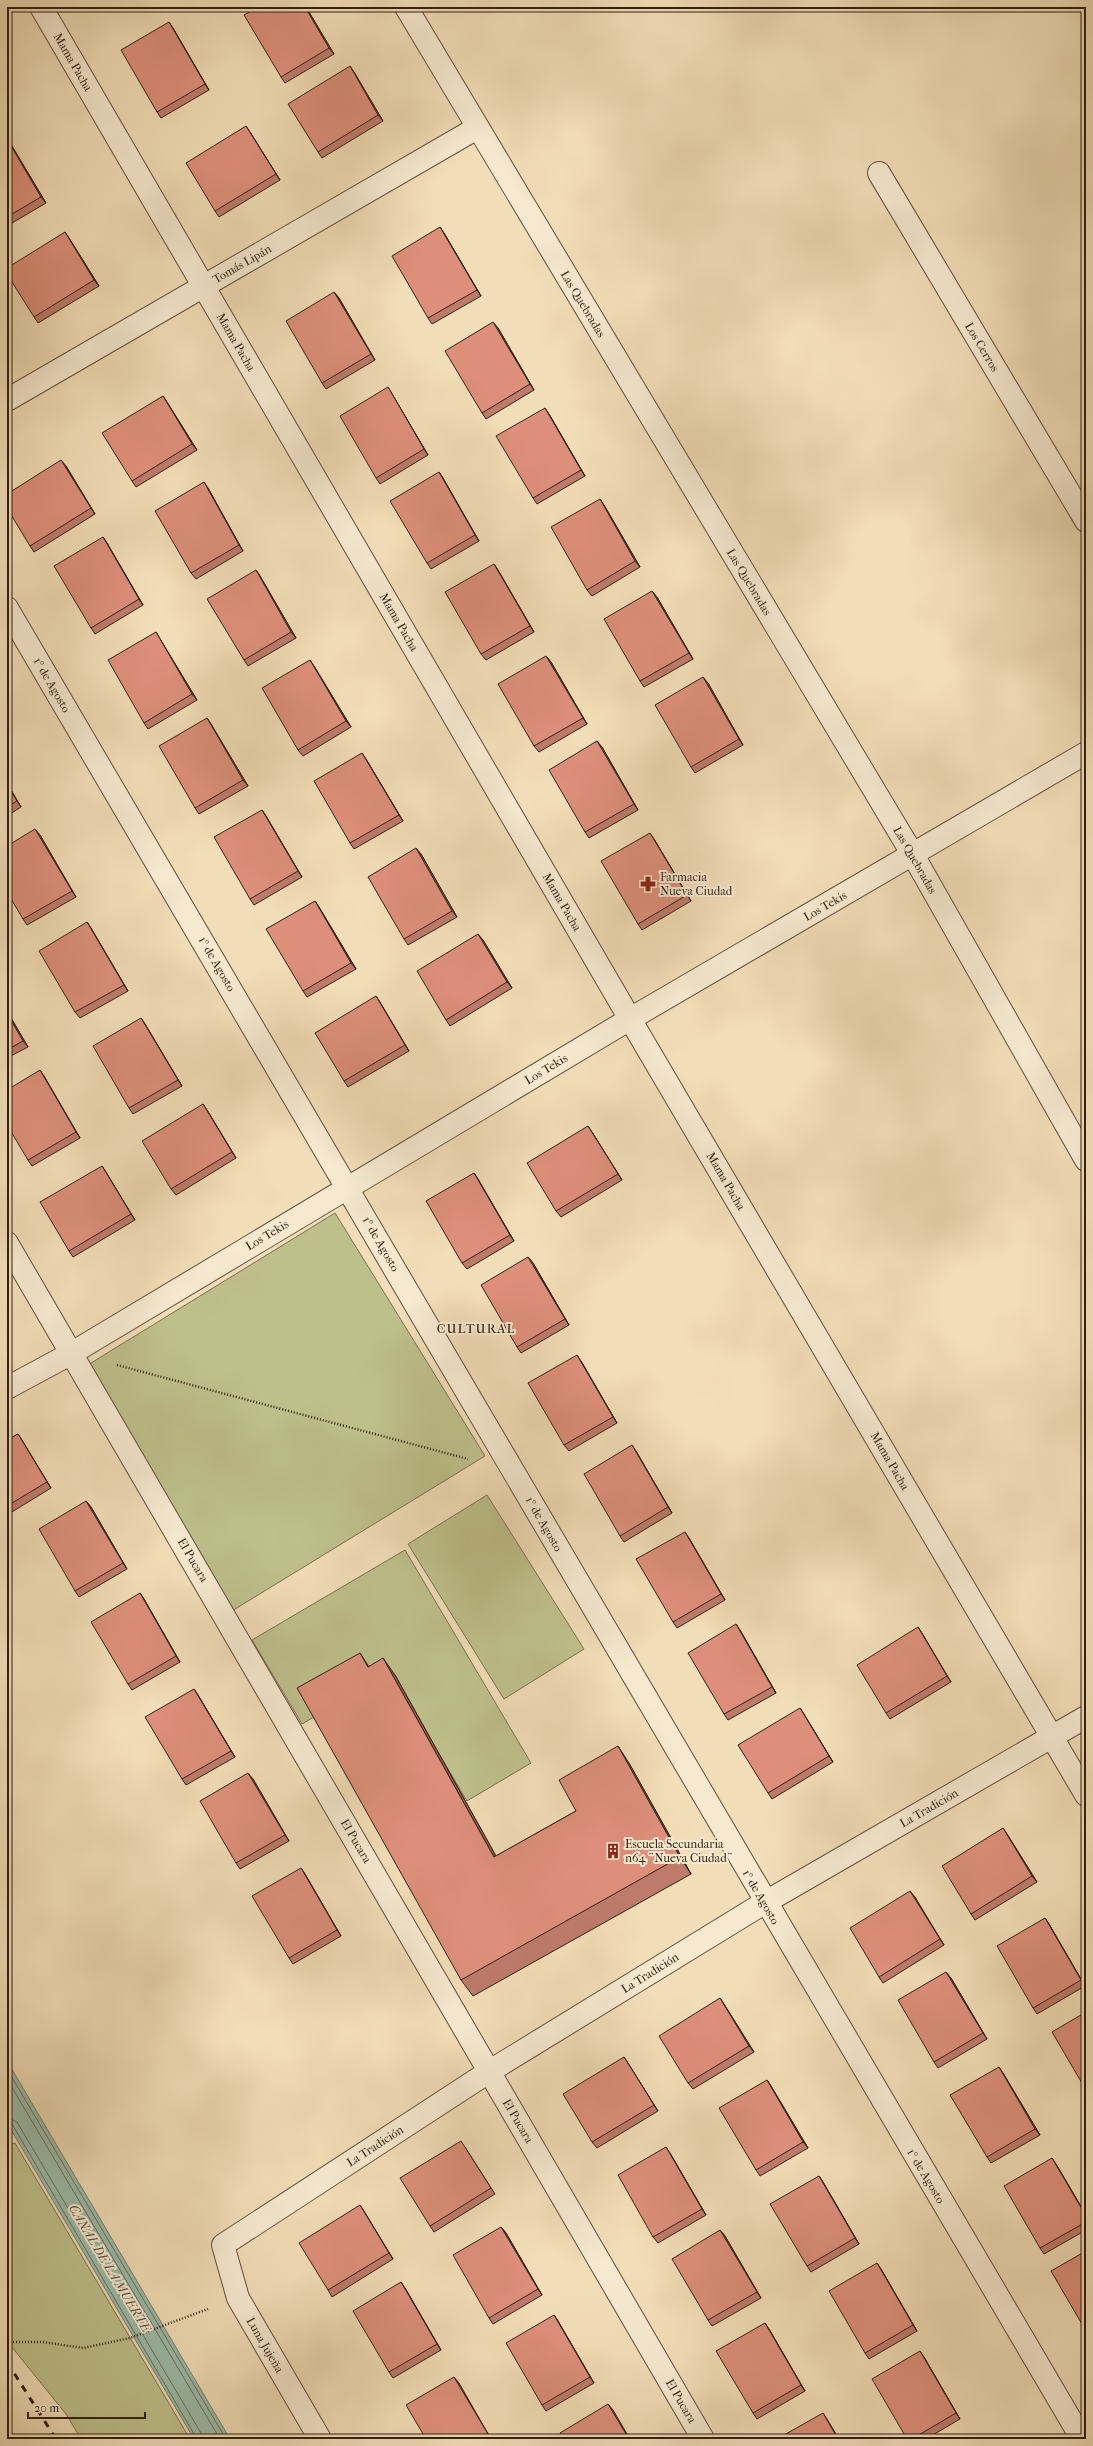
<svg xmlns="http://www.w3.org/2000/svg" width="1093" height="2446" font-family="'IM FELL French Canon',serif">
<style>
.green{fill:#bec08c;stroke:#787050}
.water{fill:#9bbcaa;stroke:#717e6e}
.lines{fill:none;stroke-linecap:round;stroke-linejoin:round}
.shore{stroke:#666e5e;stroke-width:1}
.minor-casing{stroke:#614f3c;stroke-width:24}
.path{stroke:#312013;stroke-width:2.5;stroke-dasharray:1 2;stroke-linecap:butt}
.minor{stroke:#f6e9d0;stroke-width:22}
.rail{stroke:#312013;stroke-width:3;stroke-dasharray:7 7;stroke-linecap:butt}
.wall{fill:#be7b6a;stroke:#312013}
.shaded-wall{fill:#9b6456;stroke:#312013}
.building{fill:#dd8f7b;stroke:#312013}
.labels{text-anchor:middle;dominant-baseline:central;stroke-width:4;stroke-linejoin:round;paint-order:stroke}
.street-label{font-size:12px;fill:#312013;stroke:#f6e9d0}
.poi-label{font-size:12px;fill:#312013;stroke:#f6e9d0;text-anchor:start}
.neighbourhood-label{font-size:13px;letter-spacing:1px;fill:#312013;stroke:#f6e9d0}
.water-label{font-size:13px;font-style:italic;fill:#514f40;stroke:#f6e9d0}
</style>
<rect width="100%" height="100%" fill="#f1ddb7"/>
<filter id="stains"><feTurbulence type="fractalNoise" baseFrequency=".005" numOctaves="4"/><feColorMatrix values="0 0 0 0 .2 0 0 0 0 .09 0 0 0 0 .02 0 0 0 .5 -.17"/></filter>
<radialGradient id="worn" r=".72"><stop offset=".6" stop-color="#630" stop-opacity="0"/><stop offset="1" stop-color="#630" stop-opacity=".3"/></radialGradient>
<g class="green">
<polygon points="335,1213 485,1456 227,1614 78,1371"/>
<polygon points="487,1495 584,1649 504,1699 408,1544"/>
<polygon points="405,1550 531,1763 467,1801 397,1683 378,1679 302,1724 252,1640"/>
<polygon points="15,2143 190,2439 81,2439 66,2414 7,2341 7,2146"/>
</g>
<polygon class="water" points="7,2061 230,2439 194,2439 7,2123"/>
<g class="lines">
<g class="shore">
<polyline points="7,2069 226,2439"/>
<polyline points="7,2079 220,2439"/>
<polyline points="7,2117 17,2122 201,2433 202,2439"/>
<polyline points="7,2122 12,2124 197,2439"/>
</g>
<defs>
<g id="minor">
<polyline points="41,7 630,1019 1086,1795"/>
<polyline points="406,7 913,855 1086,1160"/>
<polyline points="879,173 1086,521"/>
<polyline points="7,400 477,128"/>
<path d="M7,608c359,610 714,1222 1075,1831"/>
<polyline points="7,1243 703,2439"/>
<polyline points="7,1388 72,1353 630,1019 1086,753"/>
<polyline points="320,2439 238,2298 223,2245 490,2071 764,1903 1086,1717"/>
</g>
</defs>
<use href="#minor" class="minor-casing"/>
<g class="path">
<polyline points="117,1365 468,1459"/>
<polyline points="7,2342 43,2342 83,2348 130,2338 208,2309"/>
</g>
<use href="#minor" class="minor"/>
<polyline class="rail" points="7,2362 56,2439"/>
</g>
<g class="wall">
<polygon points="258,7 306,7 334,54 285,83 281,77"/>
<polygon points="173,28 209,90 161,118 157,112"/>
<polygon points="354,72 383,121 322,158 318,152"/>
<polygon points="250,132 280,180 219,217 215,211"/>
<polygon points="7,138 46,203 7,226"/>
<polygon points="444,233 481,296 432,324 428,318"/>
<polygon points="69,238 99,286 38,323 34,317"/>
<polygon points="334,292 339,298 375,360 326,389 322,383"/>
<polygon points="498,328 534,390 486,419 482,413"/>
<polygon points="392,394 428,455 380,484 376,478"/>
<polygon points="163,396 197,450 136,487 132,481"/>
<polygon points="549,414 585,476 537,504 533,498"/>
<polygon points="66,466 95,514 34,552 30,546"/>
<polygon points="439,472 443,478 479,541 431,569 427,563"/>
<polygon points="208,488 243,551 196,579 191,573"/>
<polygon points="604,505 640,567 592,596 587,590"/>
<polygon points="103,537 107,543 143,605 95,634 91,628"/>
<polygon points="494,564 498,570 534,632 486,660 481,654"/>
<polygon points="256,570 260,576 296,638 248,666 244,660"/>
<polygon points="657,597 693,659 644,687 640,681"/>
<polygon points="160,639 197,700 148,729 144,723"/>
<polygon points="546,656 551,662 587,724 539,752 534,746"/>
<polygon points="314,666 351,727 303,756 298,750"/>
<polygon points="708,683 743,745 695,773 691,767"/>
<polygon points="207,718 211,724 248,786 199,814 195,808"/>
<polygon points="602,747 638,810 589,838 585,832"/>
<polygon points="366,759 403,821 354,849 350,843"/>
<polygon points="7,783 21,807 7,816"/>
<polygon points="262,810 266,816 302,877 254,905 250,899"/>
<polygon points="40,835 76,897 27,925 23,919"/>
<polygon points="654,839 691,901 642,930 638,924"/>
<polygon points="421,854 457,917 408,945 404,939"/>
<polygon points="315,901 319,907 356,969 307,997 303,991"/>
<polygon points="87,922 91,928 128,991 80,1018 75,1012"/>
<polygon points="483,940 512,988 450,1026 446,1020"/>
<polygon points="376,996 409,1051 348,1087 344,1081"/>
<polygon points="7,1011 28,1047 7,1058"/>
<polygon points="141,1018 145,1024 182,1086 133,1114 129,1108"/>
<polygon points="44,1076 80,1138 32,1166 28,1160"/>
<polygon points="207,1110 236,1158 176,1195 171,1189"/>
<polygon points="592,1132 622,1180 561,1217 556,1211"/>
<polygon points="102,1166 135,1220 73,1257 69,1251"/>
<polygon points="474,1173 478,1179 514,1241 467,1269 462,1263"/>
<polygon points="528,1257 533,1263 569,1325 521,1353 517,1347"/>
<polygon points="581,1361 617,1423 569,1451 564,1445"/>
<polygon points="18,1434 51,1488 7,1515 7,1440"/>
<polygon points="636,1451 672,1513 624,1542 620,1536"/>
<polygon points="86,1501 91,1507 127,1569 79,1597 75,1591"/>
<polygon points="689,1538 725,1600 677,1628 673,1622"/>
<polygon points="140,1593 144,1599 180,1662 132,1690 128,1684"/>
<polygon points="918,1627 951,1682 890,1719 886,1713"/>
<polygon points="740,1630 776,1693 728,1720 724,1714"/>
<polygon points="369,1666 395,1675 496,1856 576,1811 629,1763 691,1874 473,1996 461,1980"/>
<polygon points="194,1689 198,1695 235,1757 186,1785 182,1779"/>
<polygon points="800,1708 833,1762 772,1799 768,1793"/>
<polygon points="253,1779 289,1841 240,1869 236,1863"/>
<polygon points="1007,1834 1037,1882 975,1920 971,1914"/>
<polygon points="301,1868 305,1874 341,1936 293,1964 289,1958"/>
<polygon points="910,1891 944,1945 883,1983 879,1977"/>
<polygon points="1045,1918 1049,1924 1085,1986 1037,2014 1033,2008"/>
<polygon points="951,1978 987,2039 938,2068 934,2062"/>
<polygon points="720,1998 754,2052 693,2089 688,2083"/>
<polygon points="624,2057 658,2111 597,2148 592,2142"/>
<polygon points="1003,2073 1040,2135 991,2163 987,2157"/>
<polygon points="767,2080 771,2086 808,2148 760,2176 756,2170"/>
<polygon points="465,2147 495,2194 434,2232 430,2226"/>
<polygon points="670,2153 706,2215 658,2243 653,2237"/>
<polygon points="1056,2164 1086,2215 1086,2230 1044,2254 1040,2248"/>
<polygon points="819,2176 823,2182 859,2244 811,2272 807,2266"/>
<polygon points="360,2205 393,2259 332,2297 328,2290"/>
<polygon points="501,2227 506,2233 542,2295 493,2324 489,2318"/>
<polygon points="720,2230 725,2236 761,2298 712,2326 708,2320"/>
<polygon points="881,2269 917,2331 869,2359 865,2353"/>
<polygon points="405,2288 441,2350 393,2378 389,2372"/>
<polygon points="554,2315 558,2321 594,2383 546,2411 542,2405"/>
<polygon points="769,2329 805,2391 757,2419 753,2413"/>
<polygon points="924,2357 960,2419 926,2439 907,2439"/>
</g>
<g class="shaded-wall">
<polygon points="305,7 306,7 334,54 329,48"/>
<polygon points="169,22 173,28 209,90 205,84"/>
<polygon points="350,66 354,72 383,121 378,115"/>
<polygon points="246,126 250,132 280,180 276,174"/>
<polygon points="7,138 9,141 46,203 41,197"/>
<polygon points="440,227 444,233 481,296 477,290"/>
<polygon points="65,232 69,238 99,286 94,280"/>
<polygon points="334,292 339,298 375,360 371,354"/>
<polygon points="493,322 498,328 534,390 530,384"/>
<polygon points="388,387 392,394 428,455 424,449"/>
<polygon points="163,396 167,402 197,450 192,444"/>
<polygon points="545,408 549,414 585,476 581,470"/>
<polygon points="61,460 66,466 95,514 91,508"/>
<polygon points="439,472 443,478 479,541 475,535"/>
<polygon points="204,482 208,488 243,551 239,545"/>
<polygon points="600,499 604,505 640,567 635,561"/>
<polygon points="103,537 107,543 143,605 139,599"/>
<polygon points="494,564 498,570 534,632 530,626"/>
<polygon points="256,570 260,576 296,638 291,632"/>
<polygon points="652,591 657,597 693,659 689,653"/>
<polygon points="156,632 160,639 197,700 192,694"/>
<polygon points="546,656 551,662 587,724 583,718"/>
<polygon points="310,660 314,666 351,727 346,721"/>
<polygon points="703,677 708,683 743,745 739,739"/>
<polygon points="207,718 211,724 248,786 243,780"/>
<polygon points="597,741 602,747 638,810 634,804"/>
<polygon points="362,753 366,759 403,821 399,815"/>
<polygon points="7,783 21,807 7,785"/>
<polygon points="262,810 266,816 302,877 298,871"/>
<polygon points="35,829 40,835 76,897 72,891"/>
<polygon points="650,833 654,839 691,901 687,895"/>
<polygon points="416,848 421,854 457,917 452,911"/>
<polygon points="315,901 319,907 356,969 351,963"/>
<polygon points="87,922 91,928 128,991 124,985"/>
<polygon points="478,934 483,940 512,988 507,982"/>
<polygon points="376,996 380,1002 409,1051 405,1045"/>
<polygon points="7,1011 28,1047 23,1041 7,1013"/>
<polygon points="141,1018 145,1024 182,1086 178,1080"/>
<polygon points="40,1070 44,1076 80,1138 76,1132"/>
<polygon points="203,1104 207,1110 236,1158 232,1152"/>
<polygon points="588,1126 592,1132 622,1180 618,1174"/>
<polygon points="102,1166 106,1172 135,1220 131,1214"/>
<polygon points="474,1173 478,1179 514,1241 510,1235"/>
<polygon points="528,1257 533,1263 569,1325 565,1319"/>
<polygon points="577,1355 581,1361 617,1423 613,1417"/>
<polygon points="18,1434 22,1440 51,1488 47,1482"/>
<polygon points="632,1445 636,1451 672,1513 668,1507"/>
<polygon points="86,1501 91,1507 127,1569 123,1563"/>
<polygon points="685,1532 689,1538 725,1600 721,1594"/>
<polygon points="140,1593 144,1599 180,1662 176,1656"/>
<polygon points="736,1624 740,1630 776,1693 772,1687"/>
<polygon points="918,1627 922,1633 951,1682 947,1676"/>
<polygon points="360,1653 371,1670 368,1667"/>
<polygon points="383,1658 395,1675 506,1874 494,1857"/>
<polygon points="194,1689 198,1695 235,1757 231,1751"/>
<polygon points="800,1708 804,1714 833,1762 829,1756"/>
<polygon points="618,1746 629,1763 691,1874 680,1857"/>
<polygon points="248,1773 253,1779 289,1841 285,1835"/>
<polygon points="1003,1828 1007,1834 1037,1882 1032,1876"/>
<polygon points="301,1868 305,1874 341,1936 337,1930"/>
<polygon points="910,1891 915,1897 944,1945 940,1939"/>
<polygon points="1045,1918 1049,1924 1085,1986 1081,1980"/>
<polygon points="946,1972 951,1978 987,2039 983,2033"/>
<polygon points="720,1998 724,2004 754,2052 749,2046"/>
<polygon points="624,2057 628,2063 658,2111 654,2105"/>
<polygon points="999,2067 1003,2073 1040,2135 1035,2129"/>
<polygon points="767,2080 771,2086 808,2148 803,2142"/>
<polygon points="666,2147 670,2153 706,2215 702,2209"/>
<polygon points="1052,2158 1056,2164 1086,2215 1086,2216"/>
<polygon points="819,2176 823,2182 859,2244 855,2238"/>
<polygon points="360,2205 364,2211 393,2259 389,2253"/>
<polygon points="501,2227 506,2233 542,2295 538,2289"/>
<polygon points="720,2230 725,2236 761,2298 757,2292"/>
<polygon points="877,2263 881,2269 917,2331 913,2325"/>
<polygon points="401,2282 405,2288 441,2350 437,2344"/>
<polygon points="554,2315 558,2321 594,2383 590,2377"/>
<polygon points="765,2323 769,2329 805,2391 801,2385"/>
<polygon points="920,2351 924,2357 960,2419 956,2413"/>
<polygon points="454,2377 459,2383 491,2439"/>
<polygon points="608,2404 613,2410 630,2439 629,2439"/>
<polygon points="823,2413 827,2419 839,2439 838,2439"/>
</g>
<g class="building">
<polygon points="258,7 305,7 329,48 281,77 244,15"/>
<polygon points="169,22 205,84 157,112 121,50"/>
<polygon points="350,66 378,115 318,152 288,104"/>
<polygon points="246,126 276,174 215,211 186,163"/>
<polygon points="7,139 41,197 7,217"/>
<polygon points="440,227 477,290 428,318 392,256"/>
<polygon points="65,232 94,280 34,317 7,274 7,268"/>
<polygon points="334,292 371,354 322,383 286,321"/>
<polygon points="493,322 530,384 482,413 445,351"/>
<polygon points="388,387 424,449 376,478 340,416"/>
<polygon points="163,396 192,444 132,481 102,433"/>
<polygon points="545,408 581,470 533,498 496,436"/>
<polygon points="61,460 91,508 30,546 7,508 7,494"/>
<polygon points="439,472 475,535 427,563 390,501"/>
<polygon points="204,482 239,545 191,573 155,511"/>
<polygon points="600,499 635,561 587,590 551,527"/>
<polygon points="103,537 139,599 91,628 54,566"/>
<polygon points="494,564 530,626 481,654 445,592"/>
<polygon points="256,570 291,632 244,660 207,599"/>
<polygon points="652,591 689,653 640,681 604,619"/>
<polygon points="156,632 192,694 144,723 108,660"/>
<polygon points="546,656 583,718 534,746 498,684"/>
<polygon points="310,660 346,721 298,750 262,688"/>
<polygon points="703,677 739,739 691,767 655,705"/>
<polygon points="207,718 243,780 195,808 159,746"/>
<polygon points="597,741 634,804 585,832 549,770"/>
<polygon points="362,753 399,815 350,843 314,781"/>
<polygon points="7,785 17,801 7,807"/>
<polygon points="262,810 298,871 250,899 214,837"/>
<polygon points="35,829 72,891 23,919 7,892 7,846"/>
<polygon points="650,833 687,895 638,924 601,861"/>
<polygon points="416,848 452,911 404,939 368,877"/>
<polygon points="315,901 351,963 303,991 266,929"/>
<polygon points="87,922 124,985 75,1012 39,951"/>
<polygon points="478,934 507,982 446,1020 417,971"/>
<polygon points="376,996 405,1045 344,1081 315,1033"/>
<polygon points="7,1013 23,1041 7,1050"/>
<polygon points="141,1018 178,1080 129,1108 93,1046"/>
<polygon points="40,1070 76,1132 28,1160 7,1125 7,1090"/>
<polygon points="203,1104 232,1152 171,1189 142,1141"/>
<polygon points="588,1126 618,1174 556,1211 527,1163"/>
<polygon points="102,1166 131,1214 69,1251 40,1202"/>
<polygon points="474,1173 510,1235 462,1263 426,1201"/>
<polygon points="528,1257 565,1319 517,1347 481,1285"/>
<polygon points="577,1355 613,1417 564,1445 528,1383"/>
<polygon points="18,1434 47,1482 7,1506 7,1440"/>
<polygon points="632,1445 668,1507 620,1536 584,1474"/>
<polygon points="86,1501 123,1563 75,1591 39,1529"/>
<polygon points="685,1532 721,1594 673,1622 636,1559"/>
<polygon points="140,1593 176,1656 128,1684 91,1622"/>
<polygon points="736,1624 772,1687 724,1714 688,1653"/>
<polygon points="918,1627 947,1676 886,1713 857,1665"/>
<polygon points="360,1653 368,1667 383,1658 494,1857 576,1811 559,1780 618,1746 680,1857 461,1980 297,1688"/>
<polygon points="194,1689 231,1751 182,1779 145,1717"/>
<polygon points="800,1708 829,1756 768,1793 738,1745"/>
<polygon points="248,1773 285,1835 236,1863 200,1801"/>
<polygon points="1003,1828 1032,1876 971,1914 942,1866"/>
<polygon points="301,1868 337,1930 289,1958 252,1896"/>
<polygon points="910,1891 940,1939 879,1977 850,1928"/>
<polygon points="1045,1918 1081,1980 1033,2008 997,1946"/>
<polygon points="946,1972 983,2033 934,2062 898,2000"/>
<polygon points="720,1998 749,2046 688,2083 659,2036"/>
<polygon points="1086,2012 1086,2090 1052,2032"/>
<polygon points="624,2057 654,2105 592,2142 563,2094"/>
<polygon points="999,2067 1035,2129 987,2157 950,2095"/>
<polygon points="767,2080 803,2142 756,2170 719,2108"/>
<polygon points="461,2141 491,2188 430,2226 400,2178"/>
<polygon points="666,2147 702,2209 653,2237 618,2175"/>
<polygon points="1052,2158 1086,2216 1086,2222 1040,2248 1004,2186"/>
<polygon points="819,2176 855,2238 807,2266 770,2204"/>
<polygon points="360,2205 389,2253 328,2290 299,2243"/>
<polygon points="501,2227 538,2289 489,2318 453,2255"/>
<polygon points="720,2230 757,2292 708,2320 672,2259"/>
<polygon points="1086,2251 1086,2331 1051,2271"/>
<polygon points="877,2263 913,2325 865,2353 829,2291"/>
<polygon points="401,2282 437,2344 389,2372 353,2311"/>
<polygon points="554,2315 590,2377 542,2405 506,2343"/>
<polygon points="765,2323 801,2385 753,2413 716,2351"/>
<polygon points="920,2351 956,2413 912,2439 907,2439 872,2379"/>
<polygon points="454,2377 491,2439 426,2439 406,2405"/>
<polygon points="608,2404 629,2439 564,2439 560,2433"/>
<polygon points="823,2413 838,2439 777,2439"/>
</g>
<defs>
<symbol id="pharmacy-bare" viewBox="-9 -9 18 18"><path d="M-2-6h4v4h4v4h-4v4h-4v-4h-4v-4h4Z" fill="#8f2418" stroke="#f6e9d0" stroke-width="2.5" paint-order="stroke"/></symbol>
<symbol id="building-bare" viewBox="-9 -9 18 18"><path d="M-4-6H4V6H1V3H-1V6H-4ZM-2.5-4.3h1.7v1.8h-1.7ZM.8-4.3h1.7v1.8H.8ZM-2.5-1h1.7V.8h-1.7ZM.8-1h1.7V.8H.8Z" fill="#8f2418" stroke="#f6e9d0" stroke-width="2.5" paint-order="stroke"/></symbol>
</defs>
<g fill-rule="evenodd">
<use href="#pharmacy-bare" x="637" y="873" width="22" height="22"/>
<use href="#building-bare" x="602" y="1840" width="22" height="22"/>
</g>
<g class="labels">
<g class="street-label">
<text transform="translate(73 62) rotate(60)">Mama Pacha</text>
<text transform="translate(242 264) rotate(-30)">Tomás Lipán</text>
<text transform="translate(583 304) rotate(59)">Las Quebradas</text>
<text transform="translate(236 342) rotate(60)">Mama Pacha</text>
<text transform="translate(982 347) rotate(59)">Los Cerros</text>
<text transform="translate(749 582) rotate(59)">Las Quebradas</text>
<text transform="translate(399 622) rotate(60)">Mama Pacha</text>
<text transform="translate(52 685) rotate(60)">1º de Agosto</text>
<text transform="translate(915 860) rotate(60)">Las Quebradas</text>
<text transform="translate(562 902) rotate(60)">Mama Pacha</text>
<text transform="translate(825 906) rotate(-30)">Los Tekis</text>
<text transform="translate(217 964) rotate(60)">1º de Agosto</text>
<text transform="translate(546 1069) rotate(-31)">Los Tekis</text>
<text transform="translate(726 1181) rotate(60)">Mama Pacha</text>
<text transform="translate(267 1235) rotate(-31)">Los Tekis</text>
<text transform="translate(381 1244) rotate(60)">1º de Agosto</text>
<text transform="translate(890 1461) rotate(60)">Mama Pacha</text>
<text transform="translate(544 1524) rotate(60)">1º de Agosto</text>
<text transform="translate(193 1560) rotate(60)">El Pucara</text>
<text transform="translate(929 1808) rotate(-30)">La Tradición</text>
<text transform="translate(356 1841) rotate(60)">El Pucara</text>
<text transform="translate(761 1897) rotate(60)">1º de Agosto</text>
<text transform="translate(650 1973) rotate(-32)">La Tradición</text>
<text transform="translate(518 2121) rotate(60)">El Pucara</text>
<text transform="translate(375 2146) rotate(-33)">La Tradición</text>
<text transform="translate(926 2176) rotate(59)">1º de Agosto</text>
<text transform="translate(265 2345) rotate(60)">Luna Jujeña</text>
<text transform="translate(681 2401) rotate(60)">El Pucara</text>
</g>
<g class="poi-label">
<text x="660" y="877">Farmacia<tspan x="660" dy="14">Nueva Ciudad</tspan></text>
<text x="625" y="1844">Escuela Secundaria<tspan x="625" dy="14">n64 ¨Nueva Ciudad¨</tspan></text>
</g>
<g class="neighbourhood-label">
<text x="476" y="1328">CULTURAL</text>
</g>
<g class="water-label">
<text transform="translate(110 2268) rotate(59)">CANAL DE LA MUERTE</text>
</g>
</g>
<rect width="1093" height="2446" fill="none" stroke="#f1ddb7" stroke-width="24"/>
<rect x="8" y="8" width="1077" height="2430" fill="none" stroke="#312013" stroke-width="2"/>
<rect x="12" y="12" width="1069" height="2422" fill="none" stroke="#312013"/>
<path d="M28 2412v6h117v-6" fill="none" stroke="#312013" stroke-width="2"/>
<text x="34" y="2412" font-size="12" fill="#312013" stroke="#f6e9d0" stroke-width="3" paint-order="stroke">20 m</text>
<rect width="100%" height="100%" filter="url(#stains)"/>
<rect width="100%" height="100%" fill="url(#worn)"/>
</svg>
